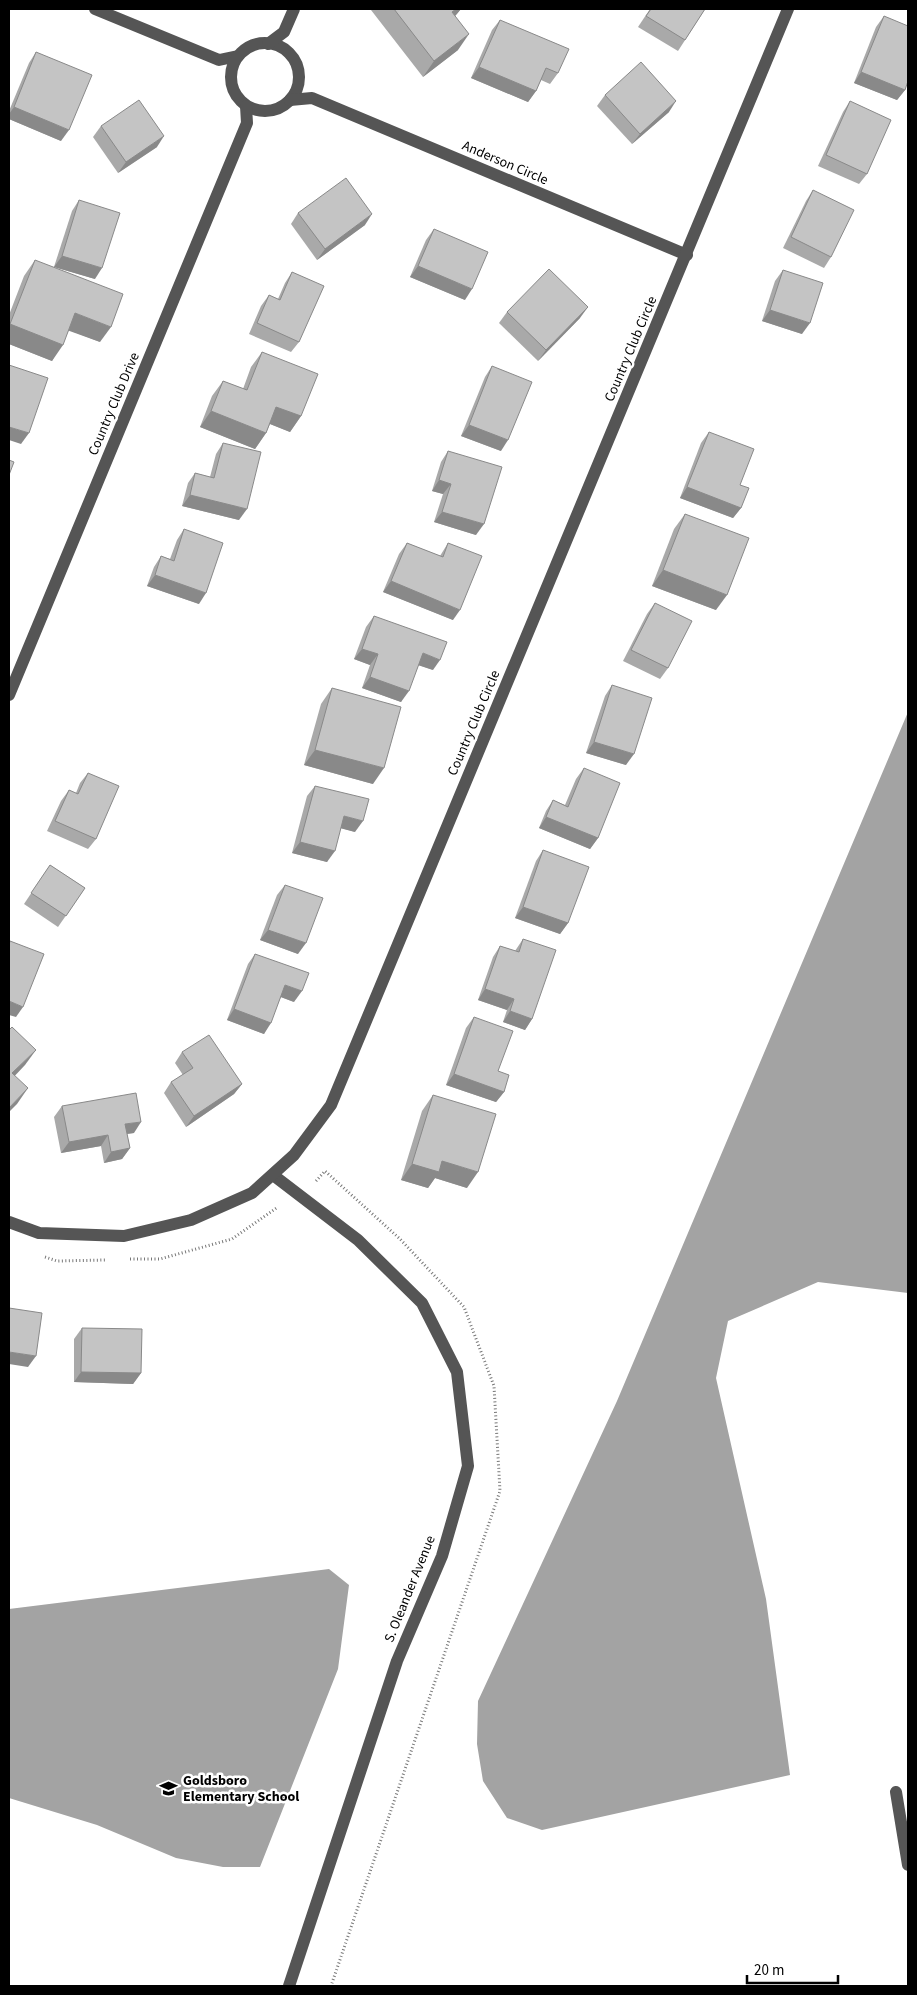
<svg xmlns="http://www.w3.org/2000/svg" width="917" height="1995" font-family="'Source Sans 3',sans-serif">
<style>
.water{fill:#a3a3a3}
.lines{fill:none;stroke-linecap:round;stroke-linejoin:round}
.path{stroke:#777;stroke-width:3;stroke-dasharray:1 2.5;stroke-linecap:butt}
.minor{stroke:#555;stroke-width:12}
.wall{fill:#a9a9a9}
.shaded-wall{fill:#898989}
.building{fill:#c4c4c4;stroke:#898989}
.labels{text-anchor:middle;dominant-baseline:central;stroke-width:5;stroke-linejoin:round;paint-order:stroke}
.street-label{font-size:14px;fill:#000;stroke:#fff}
.poi-label{font-size:14px;font-weight:bold;fill:#000;stroke:#fff;text-anchor:start}
</style>
<rect width="100%" height="100%" fill="#fff"/>
<g class="water">
<polygon points="908,712 908,1293 818,1282 728,1321 716,1378 766,1599 790,1775 542,1830 507,1818 483,1781 477,1744 478,1701 617,1401"/>
<polygon points="329,1569 349,1585 338,1669 260,1867 223,1867 176,1858 97,1825 9,1798 9,1609"/>
</g>
<g class="lines">
<g class="path">
<polyline points="316,1181 325,1171 400,1239 464,1307 494,1386 500,1491 331,1986"/>
<polyline points="45,1257 57,1261 106,1260"/>
<polyline points="130,1259 160,1259 232,1239 278,1207"/>
</g>
<g class="minor">
<polyline points="95,9 219,60 238,56"/>
<circle cx="265" cy="77" r="34"/>
<polyline points="268,44 284,32 294,9"/>
<polyline points="290,100 312,98 687,255"/>
<polyline points="9,695 247,123 246,106"/>
<polyline points="273,1175 358,1240 422,1303 457,1372 468,1466 442,1556 397,1661 289,1986"/>
<polyline points="9,1222 39,1233 124,1236 191,1220 252,1193 294,1155 331,1105 788,9"/>
<polyline points="896,1792 908,1865"/>
</g>
</g>
<g class="wall">
<polygon points="372,9 461,9 455,16 458,50 423,77 371,10"/>
<polygon points="650,9 705,9 678,51 638,27"/>
<polygon points="884,16 905,90 897,100 854,83 876,27"/>
<polygon points="500,20 558,73 550,84 541,80 536,91 528,102 471,78 492,30"/>
<polygon points="36,52 61,141 9,119 9,111 29,63"/>
<polygon points="605,95 669,112 632,144 597,106"/>
<polygon points="850,101 867,174 859,184 818,166 843,112"/>
<polygon points="101,126 157,147 118,173 93,137"/>
<polygon points="813,190 831,257 824,268 783,248 806,201"/>
<polygon points="79,200 95,279 54,267 72,211"/>
<polygon points="298,213 365,225 317,260 291,224"/>
<polygon points="434,229 465,300 410,277 426,240"/>
<polygon points="35,260 100,342 69,330 52,361 9,344 9,315 24,276"/>
<polygon points="783,270 802,334 762,321 775,281"/>
<polygon points="292,272 299,342 291,352 249,334 261,306 269,295 278,299 285,283"/>
<polygon points="507,312 580,318 538,361 499,323"/>
<polygon points="262,352 301,416 290,432 270,424 266,433 255,449 200,427 212,396 223,381 243,389 251,367"/>
<polygon points="492,366 501,451 461,436 485,377"/>
<polygon points="709,432 740,485 741,508 733,518 680,498 701,443"/>
<polygon points="223,443 239,520 182,506 188,483 195,473 210,477 216,454"/>
<polygon points="448,451 476,535 434,522 443,494 432,491 441,462"/>
<polygon points="685,514 716,610 652,586 674,529"/>
<polygon points="184,529 199,604 147,586 154,567 161,556 170,559 177,540"/>
<polygon points="407,543 440,556 448,543 453,620 383,592 399,554"/>
<polygon points="655,603 668,668 660,679 623,661 647,614"/>
<polygon points="374,616 433,670 418,665 401,702 362,688 370,665 354,659 366,627"/>
<polygon points="612,685 626,765 586,753 605,696"/>
<polygon points="332,688 373,784 304,765 321,704"/>
<polygon points="584,768 598,838 590,849 539,828 546,811 553,800 565,805 576,779"/>
<polygon points="88,773 96,839 88,849 47,831 61,801 69,790 76,793 80,783"/>
<polygon points="315,786 355,832 341,828 327,862 292,853 307,796"/>
<polygon points="543,850 568,923 560,934 515,918 536,861"/>
<polygon points="50,865 85,888 58,927 24,904"/>
<polygon points="285,885 298,954 260,940 277,895"/>
<polygon points="523,939 532,1019 525,1030 503,1022 507,1010 478,1000 493,957 500,946 515,951"/>
<polygon points="255,954 294,1002 281,997 264,1034 227,1020 248,964"/>
<polygon points="474,1017 498,1071 504,1092 496,1102 446,1085 466,1028"/>
<polygon points="182,1052 242,1084 234,1094 186,1127 164,1093 171,1082 183,1075 175,1063"/>
<polygon points="433,1095 467,1188 435,1178 428,1188 401,1180 422,1111"/>
<polygon points="62,1106 134,1133 127,1134 130,1148 122,1159 104,1163 101,1146 61,1153 54,1117"/>
<polygon points="82,1328 141,1373 133,1384 74,1382 74,1339"/>
</g>
<g class="shaded-wall">
<polygon points="456,9 461,9 456,15 441,27 452,12"/>
<polygon points="469,34 458,50 423,77 434,61"/>
<polygon points="479,67 536,91 528,102 471,78"/>
<polygon points="861,72 905,90 897,100 854,83"/>
<polygon points="676,101 669,112 632,144 640,134"/>
<polygon points="14,107 69,130 61,141 9,119 9,114"/>
<polygon points="164,136 157,147 118,173 126,162"/>
<polygon points="372,214 365,225 317,260 325,249"/>
<polygon points="62,256 102,268 95,279 54,267"/>
<polygon points="418,266 472,289 465,300 410,277"/>
<polygon points="588,307 580,318 538,361 546,350"/>
<polygon points="770,310 810,323 802,334 762,321"/>
<polygon points="75,313 111,327 100,342 64,329"/>
<polygon points="10,324 63,345 52,361 9,344 9,326"/>
<polygon points="276,407 301,416 290,432 265,422"/>
<polygon points="211,411 266,433 255,449 200,427"/>
<polygon points="469,425 508,440 501,451 461,436"/>
<polygon points="9,427 29,433 21,444 9,440"/>
<polygon points="439,480 451,484 443,494 432,491"/>
<polygon points="687,487 741,508 733,518 680,498"/>
<polygon points="190,495 247,509 239,520 182,506"/>
<polygon points="442,512 484,524 476,535 434,522"/>
<polygon points="663,570 727,595 716,610 652,586"/>
<polygon points="155,575 206,593 199,604 147,586"/>
<polygon points="391,581 460,610 453,620 383,592"/>
<polygon points="362,649 378,654 370,665 354,659"/>
<polygon points="423,653 440,660 433,670 415,664"/>
<polygon points="370,677 409,691 401,702 362,688"/>
<polygon points="594,742 634,754 626,765 586,753"/>
<polygon points="315,750 384,768 373,784 304,765"/>
<polygon points="344,816 363,821 355,832 336,827"/>
<polygon points="546,817 598,838 590,849 539,828"/>
<polygon points="300,842 335,851 327,862 292,853"/>
<polygon points="523,907 568,923 560,934 515,918"/>
<polygon points="268,930 306,943 298,954 260,940"/>
<polygon points="285,985 302,991 294,1002 278,996"/>
<polygon points="485,989 514,999 507,1010 478,1000"/>
<polygon points="9,1001 23,1007 16,1017 9,1015"/>
<polygon points="234,1009 271,1023 264,1034 227,1020"/>
<polygon points="510,1011 532,1019 525,1030 503,1022"/>
<polygon points="36,1050 25,1065 9,1082 12,1073"/>
<polygon points="454,1074 504,1092 496,1102 446,1085"/>
<polygon points="242,1084 234,1094 186,1127 194,1116"/>
<polygon points="28,1088 17,1104 9,1112 9,1108"/>
<polygon points="141,1122 134,1133 117,1135 125,1124"/>
<polygon points="108,1135 101,1146 61,1153 69,1142"/>
<polygon points="130,1148 122,1159 104,1163 111,1152"/>
<polygon points="442,1161 478,1172 467,1188 435,1178 428,1188 401,1180 412,1164"/>
<polygon points="9,1352 36,1356 28,1367 9,1364"/>
<polygon points="81,1372 141,1373 133,1384 74,1382"/>
</g>
<g class="building">
<polygon points="394,9 456,9 452,12 469,34 434,61"/>
<polygon points="651,9 705,9 685,40 646,16"/>
<polygon points="884,16 908,26 908,81 905,90 861,72"/>
<polygon points="500,20 569,49 558,73 546,68 536,91 479,67"/>
<polygon points="36,52 92,75 69,130 14,107"/>
<polygon points="641,62 676,101 640,134 605,95"/>
<polygon points="139,100 164,136 126,162 101,126"/>
<polygon points="850,101 891,120 867,174 826,155"/>
<polygon points="346,178 372,214 325,249 298,213"/>
<polygon points="813,190 854,210 831,257 791,237"/>
<polygon points="79,200 120,213 102,268 62,256"/>
<polygon points="434,229 488,252 472,289 418,266"/>
<polygon points="35,260 123,294 111,327 75,313 63,345 10,324"/>
<polygon points="549,269 588,307 546,350 507,312"/>
<polygon points="783,270 823,283 810,323 770,310"/>
<polygon points="292,272 324,286 299,342 257,323 269,295 280,300"/>
<polygon points="262,352 318,374 301,416 276,407 266,433 211,411 223,381 247,390"/>
<polygon points="9,365 48,378 29,433 9,427"/>
<polygon points="492,366 532,382 508,440 469,425"/>
<polygon points="709,432 754,449 740,485 749,488 741,508 687,487"/>
<polygon points="223,443 261,452 247,509 190,495 195,473 214,478"/>
<polygon points="448,451 502,467 484,524 442,512 451,484 439,480"/>
<polygon points="9,460 14,462 9,475"/>
<polygon points="685,514 749,538 727,595 663,570"/>
<polygon points="184,529 223,543 206,593 155,575 161,556 174,561"/>
<polygon points="407,543 443,557 448,543 482,556 460,610 391,581"/>
<polygon points="655,603 692,621 668,668 631,650"/>
<polygon points="374,616 447,642 440,660 423,653 409,691 370,677 378,654 362,649"/>
<polygon points="612,685 652,698 634,754 594,742"/>
<polygon points="332,688 401,707 384,768 315,750"/>
<polygon points="584,768 620,783 598,838 546,817 553,800 568,807"/>
<polygon points="88,773 119,786 96,839 55,821 69,790 78,794"/>
<polygon points="315,786 369,799 363,821 344,816 335,851 300,842"/>
<polygon points="543,850 589,867 568,923 523,907"/>
<polygon points="50,865 85,888 66,916 31,893"/>
<polygon points="285,885 323,898 306,943 268,930"/>
<polygon points="523,939 556,950 532,1019 510,1011 514,999 485,989 500,946 519,952"/>
<polygon points="10,941 44,954 23,1007 9,1001 9,945"/>
<polygon points="255,954 309,973 302,991 285,985 271,1023 234,1009"/>
<polygon points="474,1017 513,1031 498,1071 509,1075 504,1092 454,1074"/>
<polygon points="12,1027 36,1050 12,1073 28,1088 9,1108 9,1030"/>
<polygon points="209,1035 242,1084 194,1116 171,1082 193,1068 182,1052"/>
<polygon points="136,1093 141,1122 125,1124 130,1148 111,1152 108,1135 69,1142 62,1106"/>
<polygon points="433,1095 496,1114 478,1172 442,1161 439,1172 412,1164"/>
<polygon points="9,1308 42,1313 36,1356 9,1352"/>
<polygon points="82,1328 142,1329 141,1373 81,1372"/>
</g>
<defs>
<symbol id="school-bare" viewBox="-9 -9 18 18"><path d="M0-5L7-2L0 1L-7-2ZM-4 1L0 2.5L4 1V4Q0 6-4 4Z" fill="#000" stroke="#fff" stroke-width="2.5" paint-order="stroke"/></symbol>
</defs>
<g fill-rule="evenodd">
<use href="#school-bare" x="156" y="1776" width="25" height="25"/>
</g>
<g class="labels">
<g class="street-label">
<text transform="translate(505 163) rotate(23)">Anderson Circle</text>
<text transform="translate(631 349) rotate(-67)">Country Club Circle</text>
<text transform="translate(114 404) rotate(-67)">Country Club Drive</text>
<text transform="translate(474 723) rotate(-67)">Country Club Circle</text>
<text transform="translate(410 1589) rotate(-68)">S. Oleander Avenue</text>
</g>
<g class="poi-label">
<text x="183" y="1781">Goldsboro<tspan x="183" dy="16">Elementary School</tspan></text>
</g>
</g>
<rect width="917" height="1995" fill="none" stroke="#000000" stroke-width="20"/>
<path d="M747 1975v8h91v-8" fill="none" stroke="#000000" stroke-width="2.5"/>
<text x="754" y="1975" font-size="15" fill="#000000" stroke="#ffffff" stroke-width="4" paint-order="stroke">20 m</text>
</svg>
